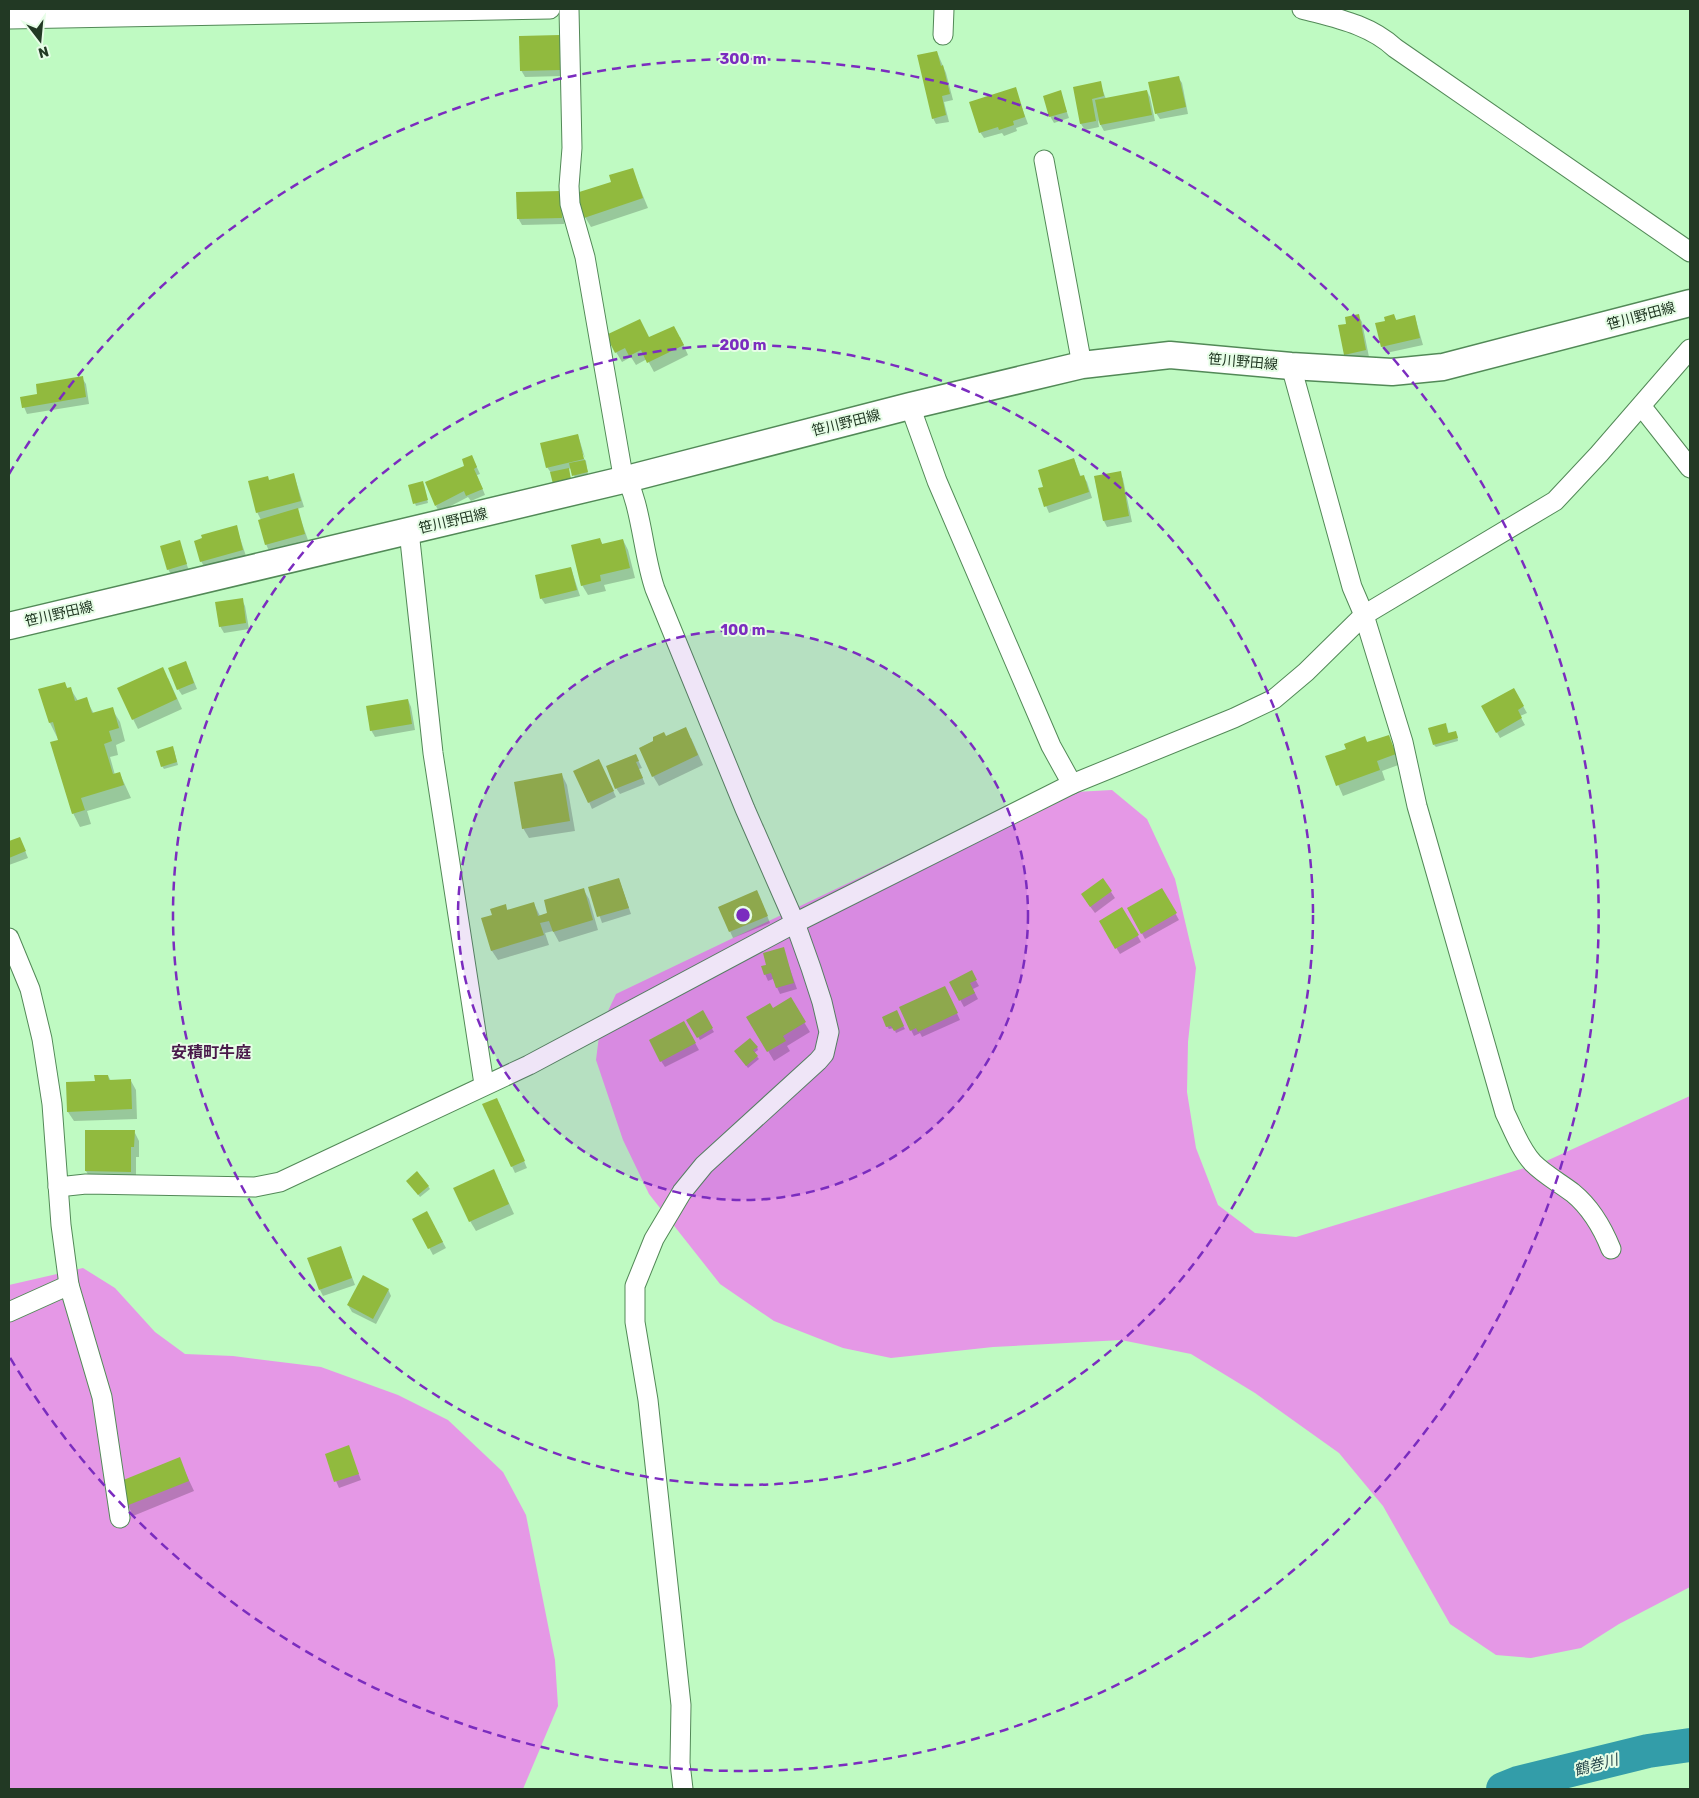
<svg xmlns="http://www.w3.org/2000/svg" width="1699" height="1798" font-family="Rubik,'Noto Sans JP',sans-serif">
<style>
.green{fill:#e598e6}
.shadow{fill:#0003}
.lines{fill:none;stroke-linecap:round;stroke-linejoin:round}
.river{stroke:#339da9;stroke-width:34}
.building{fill:#91ba3e}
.street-casing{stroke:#528957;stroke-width:21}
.secondary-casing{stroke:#528957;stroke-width:29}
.street{stroke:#fff;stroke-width:19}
.secondary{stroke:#fff;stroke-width:26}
.ring{fill:none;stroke:#7b2cbf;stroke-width:2.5;stroke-dasharray:9 6}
.labels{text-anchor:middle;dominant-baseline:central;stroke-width:4;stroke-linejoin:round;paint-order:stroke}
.street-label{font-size:14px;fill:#223924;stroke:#e6fde6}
.water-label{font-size:15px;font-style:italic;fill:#2a4a4e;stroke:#e6fde6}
.quarter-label{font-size:16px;font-weight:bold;fill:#49194a;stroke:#e6fde6}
.centre{fill:#7b2cbf;stroke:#e6fde6;stroke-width:2.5}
.ring-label{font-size:15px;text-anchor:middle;font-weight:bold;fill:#7b2cbf;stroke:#e6fde6;stroke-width:4;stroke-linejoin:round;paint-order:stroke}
</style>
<rect width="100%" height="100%" fill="#bffac2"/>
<g class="green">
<polygon points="1112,790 1147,819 1175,879 1196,968 1188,1042 1187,1092 1196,1148 1218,1205 1255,1233 1296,1237 1544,1162 1690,1096 1690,1587 1619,1624 1581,1648 1531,1658 1496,1655 1450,1624 1383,1506 1339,1453 1255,1393 1191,1354 1121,1340 993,1347 891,1358 843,1348 774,1321 720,1284 649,1194 623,1140 596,1060 600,1028 616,994 976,822 1057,793"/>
<polygon points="83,1268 115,1288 155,1332 185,1354 233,1356 321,1367 398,1395 448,1420 503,1472 526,1515 555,1660 558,1706 523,1789 9,1789 9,1285"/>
</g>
<g class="shadow">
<polygon points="559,36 563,42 563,76 525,77 521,70"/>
<polygon points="937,52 946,73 953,100 944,102 949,122 936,124 933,118"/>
<polygon points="1178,77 1182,83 1188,114 1160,119 1156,113"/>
<polygon points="1100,83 1106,99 1147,91 1150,97 1155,121 1104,131 1098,120 1099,127 1085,130 1081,124 1074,88"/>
<polygon points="1015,89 1028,124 1016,128 1017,131 1004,136 1002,133 984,138 980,132"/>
<polygon points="1060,92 1069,118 1054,123 1050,116"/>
<polygon points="632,169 648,208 591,227 585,217 613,182"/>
<polygon points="564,199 564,224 522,225 518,218"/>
<polygon points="1358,315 1362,322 1369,357 1349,360 1345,354 1348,325"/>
<polygon points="1394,316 1397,321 1415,317 1423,345 1386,353 1382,347 1386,322"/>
<polygon points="645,330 649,339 680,337 688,355 654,372 647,359 636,365 631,357 622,362 616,352"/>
<polygon points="82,378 86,384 89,404 27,414 24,407 39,395"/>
<polygon points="578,435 585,458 582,452 580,454 586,461 588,475 575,478 572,468 568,469 572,482 551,473 547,467"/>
<polygon points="1074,459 1081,477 1083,476 1087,482 1092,498 1049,513 1039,489 1045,487"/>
<polygon points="475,463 480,474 477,475 485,495 471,501 468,497 439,512 436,506"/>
<polygon points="1120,472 1123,479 1132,522 1107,527 1104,521 1095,477"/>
<polygon points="294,475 304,507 297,509 308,540 269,551 266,544 261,520 257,512 269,481"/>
<polygon points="424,485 428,503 416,506 409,486"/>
<polygon points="236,526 246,556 205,568 201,561"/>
<polygon points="600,540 603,545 623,540 628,550 635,578 604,585 606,591 588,595 582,585"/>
<polygon points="179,541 189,571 172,576 168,569"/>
<polygon points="571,568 580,596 545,604 541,598"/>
<polygon points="242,600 245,606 249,629 224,633 220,626"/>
<polygon points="189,669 197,689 182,695 178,689"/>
<polygon points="168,678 182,709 138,729 118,689"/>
<polygon points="64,683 68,689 70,688 78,701 86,699 94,714 112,709 120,722 125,741 116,745 118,755 110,757 115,775 120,774 131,798 87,811 91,824 80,827 73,813 59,741 50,723 40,690"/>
<polygon points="1514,690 1527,713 1520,716 1525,725 1500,738 1483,707"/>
<polygon points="408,700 411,707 415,730 375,737 371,730"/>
<polygon points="1447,727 1449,734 1457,735 1458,741 1436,747 1434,745"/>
<polygon points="1388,736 1401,764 1382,771 1385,780 1343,796 1326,757 1347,749 1364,737 1368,744"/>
<polygon points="666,737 691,738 703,765 659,786 653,776"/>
<polygon points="174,750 178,765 164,769 162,766"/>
<polygon points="636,756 642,768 639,769 645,784 620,794 616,788"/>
<polygon points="602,767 616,797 592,809 589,802"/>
<polygon points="562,775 567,785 575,831 529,838 523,828"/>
<polygon points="20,838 28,858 9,865 9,843"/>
<polygon points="619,879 631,914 602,923 590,888"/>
<polygon points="1103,880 1115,898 1095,913 1086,901"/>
<polygon points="583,889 589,899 598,930 559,942 553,931 545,933 549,945 498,960 492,951 483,919 494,916 505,905 508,911 534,904 540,916 549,913"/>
<polygon points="1162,890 1179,920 1145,939 1128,908"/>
<polygon points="760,898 770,923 733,938 719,907"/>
<polygon points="1122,908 1141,942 1120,954 1100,921"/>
<polygon points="783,949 797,989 780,994 773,979 768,981 765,974 768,966"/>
<polygon points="971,972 979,986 973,989 978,999 964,1007 951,983"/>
<polygon points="948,994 960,1020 922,1037 920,1033 914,1036 911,1030"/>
<polygon points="790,999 810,1032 787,1046 790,1051 774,1061 748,1017 772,1010"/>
<polygon points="702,1012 714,1032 700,1040 688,1020"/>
<polygon points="896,1012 905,1029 896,1033 894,1028 889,1029 887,1026"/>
<polygon points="684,1023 699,1050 665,1067 661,1061"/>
<polygon points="757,1047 758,1050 754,1053 759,1059 748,1068 737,1054"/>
<polygon points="108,1076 111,1081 131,1081 136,1090 137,1119 74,1121 68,1112 96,1083"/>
<polygon points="484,1105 500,1105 527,1168 515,1173"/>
<polygon points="134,1131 139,1141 139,1157 136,1157 136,1181 92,1181 86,1171"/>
<polygon points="499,1181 514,1214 476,1231 470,1221"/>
<polygon points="409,1183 428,1186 430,1189 420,1197"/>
<polygon points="427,1213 446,1248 433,1255 414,1220"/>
<polygon points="341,1248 355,1285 323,1296 320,1290"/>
<polygon points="388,1289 391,1296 376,1324 352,1312 348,1305"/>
<polygon points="348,1447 361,1480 339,1488 336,1481"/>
<polygon points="179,1459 194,1491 133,1516 118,1484"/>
</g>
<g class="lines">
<polyline class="river" points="1503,1789 1518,1783 1648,1751 1690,1745"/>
</g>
<g class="building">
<polygon points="560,35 561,70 520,71 519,36"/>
<polygon points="937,51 941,66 943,65 950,94 942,96 946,115 932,119 917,55"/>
<polygon points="1179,76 1186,107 1155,114 1148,82"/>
<polygon points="1101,81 1104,96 1092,99 1096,121 1080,124 1073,87"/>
<polygon points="1016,87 1025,117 1013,121 1014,125 999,130 998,127 979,133 969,102"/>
<polygon points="1061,90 1067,112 1049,117 1043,96"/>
<polygon points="1147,90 1152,115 1100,125 1095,100"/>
<polygon points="633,168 643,198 584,218 576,193 611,182 609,175"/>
<polygon points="561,191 562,218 517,219 516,192"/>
<polygon points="1359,314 1366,350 1344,355 1338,325 1346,324 1345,317"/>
<polygon points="1394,314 1396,320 1415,315 1420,338 1381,347 1375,323 1385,321 1384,317"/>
<polygon points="640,319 649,337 674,326 684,345 647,363 641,350 629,356 625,348 615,353 606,335"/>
<polygon points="83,376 86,397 22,408 20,397 37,394 36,384"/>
<polygon points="578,434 584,459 546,468 540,443"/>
<polygon points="472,455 477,467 474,469 483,489 466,496 464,491 435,506 425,482 464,466 462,459"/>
<polygon points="1074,458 1080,476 1084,475 1089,492 1044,507 1038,488 1043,487 1038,470"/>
<polygon points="585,460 588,472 572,476 569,463"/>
<polygon points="569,468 571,480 553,484 550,472"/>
<polygon points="1121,471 1129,516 1103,521 1094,476"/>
<polygon points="294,473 301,501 256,513 248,481 268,476 269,480"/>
<polygon points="423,481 428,500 413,504 408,485"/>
<polygon points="298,508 305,534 265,545 258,520"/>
<polygon points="237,525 243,550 200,562 194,541 202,538 201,535"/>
<polygon points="600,538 602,544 623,539 630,568 600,575 601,581 581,586 571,545"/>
<polygon points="180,540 187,564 167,570 160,546"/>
<polygon points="571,567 577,590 540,599 535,575"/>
<polygon points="243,598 246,623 219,627 215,602"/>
<polygon points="186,661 194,683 177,690 168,668"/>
<polygon points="163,667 177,699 132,720 117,688"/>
<polygon points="65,682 67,688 71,687 75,701 87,697 92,713 113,707 119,728 109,731 112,741 104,744 113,774 120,772 124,785 81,798 85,810 72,814 50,742 58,740 53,722 49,723 38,689"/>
<polygon points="1514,688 1524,706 1518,710 1522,718 1496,733 1481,706"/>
<polygon points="408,699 412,724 370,731 366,706"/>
<polygon points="1446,723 1448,733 1456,731 1458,738 1433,745 1428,728"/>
<polygon points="686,727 698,755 652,777 639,748 653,741 653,737 664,732 666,736"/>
<polygon points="1389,735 1396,754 1377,761 1380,770 1336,786 1325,756 1346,749 1344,744 1365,736 1367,742"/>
<polygon points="173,746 177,762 161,767 156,751"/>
<polygon points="636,754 639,761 636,762 643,778 615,789 606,766"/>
<polygon points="599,759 614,791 588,803 573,771"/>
<polygon points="562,773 570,821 522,829 514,782"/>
<polygon points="20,837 26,851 9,858 9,841"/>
<polygon points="619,878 629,908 597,917 588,887"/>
<polygon points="1103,878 1112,891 1090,907 1081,894"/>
<polygon points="584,888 593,920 553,932 549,921 540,923 544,935 491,951 481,918 492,915 490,909 506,904 507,910 534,902 538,916 547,913 544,900"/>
<polygon points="1162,888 1177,913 1141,934 1127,908"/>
<polygon points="757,890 768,916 729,932 718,907"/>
<polygon points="1122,907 1139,935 1115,949 1099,921"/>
<polygon points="784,947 794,983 776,988 771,973 764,975 761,966 766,965 763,953"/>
<polygon points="972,970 977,980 970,983 975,993 959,1001 949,982"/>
<polygon points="945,986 958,1013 918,1032 916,1028 910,1031 899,1007"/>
<polygon points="791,997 806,1022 783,1036 786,1041 767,1052 746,1017 770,1003 773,1008"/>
<polygon points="703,1010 713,1028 697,1038 686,1020"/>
<polygon points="897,1010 904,1026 894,1031 891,1026 886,1027 882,1017"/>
<polygon points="684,1021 696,1043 660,1062 649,1040"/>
<polygon points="750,1038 758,1047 753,1050 758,1056 746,1066 734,1051"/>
<polygon points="94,1075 108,1075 109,1080 131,1079 132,1109 67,1112 66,1082 95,1081"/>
<polygon points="497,1098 525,1161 511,1167 482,1104"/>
<polygon points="85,1130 135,1130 134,1147 131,1147 131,1172 85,1171"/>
<polygon points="494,1169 509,1204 469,1222 453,1188"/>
<polygon points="417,1171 429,1186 418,1195 406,1181"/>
<polygon points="427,1211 443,1242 428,1249 412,1219"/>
<polygon points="341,1246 352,1278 319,1290 307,1258"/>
<polygon points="363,1275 389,1289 373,1319 347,1305"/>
<polygon points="349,1445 359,1474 334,1482 325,1454"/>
<polygon points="180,1457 189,1481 126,1506 116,1483"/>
</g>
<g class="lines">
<defs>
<g id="street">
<path d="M569,9l3,139 -3,38 1,18 15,53 37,213c20,32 20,82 33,119l90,220 50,114 16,45 11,34 7,30 -5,22 -6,7 -114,104 -22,27 -28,47 -19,47v36l13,78 33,305 -1,58 3,26"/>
<path d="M1302,9c33,9 67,15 93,39l295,204"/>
<polyline points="9,19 550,9"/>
<polyline points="943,35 944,9"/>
<polyline points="1044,160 1082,365"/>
<path d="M1291,366l61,221 12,28 39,127 14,64 88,307c8,16 15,36 28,50 12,12 27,20 40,30 17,14 30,36 38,56"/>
<polyline points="910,406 937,481 1051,746 1072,784"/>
<polyline points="1642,407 1690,468"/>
<polyline points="409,531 433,753 484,1084"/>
<polyline points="9,938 30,989 42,1039 52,1104 61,1225 69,1285 102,1397 120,1518"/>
<polyline points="58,1187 86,1184 255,1187 280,1182 529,1065 795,923 1072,784 1234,718 1274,699 1306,672 1364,615 1555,501 1599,454 1690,349"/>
<polyline points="9,1312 69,1285"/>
</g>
<polyline id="secondary" points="9,626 627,479 910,406 1082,365 1170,355 1291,366 1392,372 1443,367 1690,303"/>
</defs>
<use href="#street" class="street-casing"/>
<use href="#secondary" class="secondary-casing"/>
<use href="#street" class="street"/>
<use href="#secondary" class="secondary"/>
</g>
<circle cx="743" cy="915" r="285" fill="#7b2cbf" fill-opacity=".12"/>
<g class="ring">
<circle cx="743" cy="915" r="285"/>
<circle cx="743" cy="915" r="570"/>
<path d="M9 474A856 856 0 1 1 9 1356"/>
</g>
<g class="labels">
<g class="street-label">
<text transform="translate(1641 316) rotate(-15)">笹川野田線</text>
<text transform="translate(1243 362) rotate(5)">笹川野田線</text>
<text transform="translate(846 423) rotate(-14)">笹川野田線</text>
<text transform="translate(453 521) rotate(-13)">笹川野田線</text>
<text transform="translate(59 614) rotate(-13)">笹川野田線</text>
</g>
<g class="water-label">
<text transform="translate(1596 1765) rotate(-15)">鶴巻川</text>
</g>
<g class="quarter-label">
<text x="211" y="1052">安積町牛庭</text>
</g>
</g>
<circle cx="743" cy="915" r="8" class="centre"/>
<g class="ring-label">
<text x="743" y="64">300 m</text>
<text x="743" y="350">200 m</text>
<text x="743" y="635">100 m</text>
</g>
<rect width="1699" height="1798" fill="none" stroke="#223924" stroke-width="20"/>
<g transform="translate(40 40) rotate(164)" stroke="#e6fde6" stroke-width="4" paint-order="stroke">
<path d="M0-4L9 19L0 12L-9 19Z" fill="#223924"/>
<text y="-8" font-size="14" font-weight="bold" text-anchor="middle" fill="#223924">N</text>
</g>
</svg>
